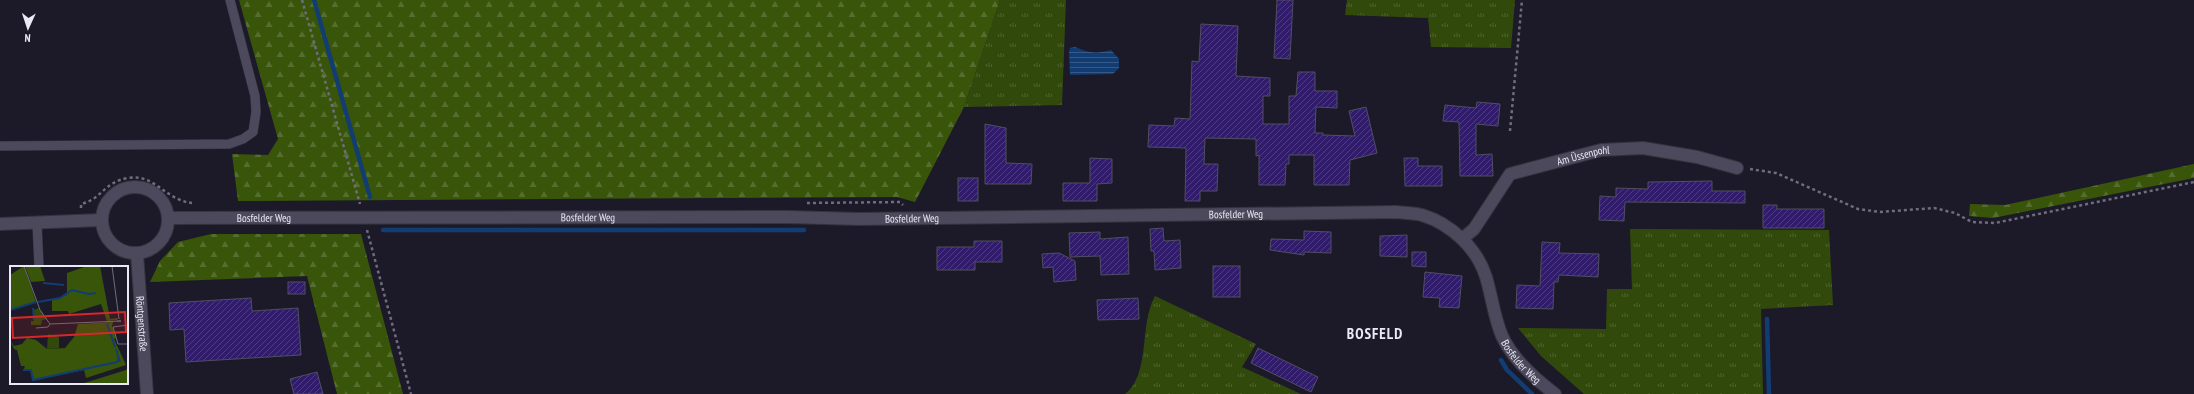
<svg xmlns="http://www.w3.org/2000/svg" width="2194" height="394" font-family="'PT Sans Narrow',sans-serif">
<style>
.grass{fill:url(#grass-tufts)}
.forest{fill:url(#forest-firs)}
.water{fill:url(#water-rules)}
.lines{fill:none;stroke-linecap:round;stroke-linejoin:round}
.stream{stroke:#123d73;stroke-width:4.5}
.building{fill:url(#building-hatch);stroke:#504e61}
.lane-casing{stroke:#34333f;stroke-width:10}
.street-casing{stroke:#34333f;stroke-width:14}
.secondary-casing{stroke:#34333f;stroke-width:14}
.path{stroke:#6f6d7b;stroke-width:2.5;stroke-dasharray:3 3;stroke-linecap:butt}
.lane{stroke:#4b495b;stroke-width:9}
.street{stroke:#4b495b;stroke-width:12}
.secondary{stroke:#4b495b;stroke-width:12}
.labels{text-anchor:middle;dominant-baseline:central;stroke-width:3;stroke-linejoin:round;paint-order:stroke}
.street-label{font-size:11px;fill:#eae9f4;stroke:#1c1a29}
.district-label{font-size:15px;font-weight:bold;letter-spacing:1px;fill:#eae9f4;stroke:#1c1a29}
.inset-river{fill:none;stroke:#123d73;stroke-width:2}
.inset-road{fill:none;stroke:#6e6d7a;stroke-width:1}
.view{fill:#d62828;fill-opacity:0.15;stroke:#d62828;stroke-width:2}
.inset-edge{fill:none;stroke:#eae9f4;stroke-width:2}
</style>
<defs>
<pattern id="grass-tufts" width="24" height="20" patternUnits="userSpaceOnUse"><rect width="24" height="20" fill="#314a0b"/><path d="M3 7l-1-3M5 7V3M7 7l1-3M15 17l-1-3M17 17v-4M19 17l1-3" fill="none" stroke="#4f642f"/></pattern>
<pattern id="forest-firs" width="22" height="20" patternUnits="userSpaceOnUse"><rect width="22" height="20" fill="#38550a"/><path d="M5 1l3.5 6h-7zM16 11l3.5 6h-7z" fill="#556d2e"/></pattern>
<pattern id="water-rules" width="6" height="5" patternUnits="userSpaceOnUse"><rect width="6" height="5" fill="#123d73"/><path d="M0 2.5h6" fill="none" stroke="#355988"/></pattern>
<pattern id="building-hatch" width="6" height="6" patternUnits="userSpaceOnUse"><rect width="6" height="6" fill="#311c6b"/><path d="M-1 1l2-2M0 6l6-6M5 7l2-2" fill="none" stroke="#4f3d81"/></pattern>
</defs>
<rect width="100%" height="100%" fill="#1c1a29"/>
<g class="grass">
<polygon points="1000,0 1066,0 1062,105 964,107"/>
<polygon points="1347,0 1515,0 1511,48 1431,47 1428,18 1345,15"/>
<polygon points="1630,229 1829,230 1833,305 1761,309 1763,394 1584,394 1541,356 1518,328 1606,329 1607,289 1632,289"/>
<path d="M1155,296l101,48 -14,23 59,27h-176c26,-20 14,-70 30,-98z"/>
</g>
<g class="forest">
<polygon points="239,0 1000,0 964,107 915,202 897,197 238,201 232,154 268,155 278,139"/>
<polygon points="2194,164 2194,178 1993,218 1969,216 1970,204 2005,205"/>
<polygon points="211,234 361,234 403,394 337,394 307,276 150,282 160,261 178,242"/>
</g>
<path class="water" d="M1075,47c14,6 21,7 36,3l8,9v9l-6,6 -43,1 -1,-23 1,-4z"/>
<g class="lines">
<g class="stream">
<polyline points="314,0 370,197"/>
<polyline points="383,230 804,230"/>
<polyline points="1767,319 1769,394"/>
<polyline points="1501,360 1507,370 1532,394"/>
</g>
</g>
<g class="building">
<polygon points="1277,0 1293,0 1290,59 1274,58"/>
<polygon points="1201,24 1238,26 1236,76 1270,78 1270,96 1263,96 1263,124 1289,124 1289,96 1296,96 1298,72 1315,72 1315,91 1337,91 1337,108 1316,107 1315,133 1323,133 1323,135 1355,136 1349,111 1366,107 1377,153 1350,160 1349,185 1314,185 1314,155 1289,155 1289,164 1286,164 1285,185 1259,185 1259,155 1256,156 1256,139 1205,138 1204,164 1218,164 1217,191 1200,191 1200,201 1185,201 1186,148 1148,147 1149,125 1174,126 1175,118 1190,119 1192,61 1199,62"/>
<polygon points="1477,102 1500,104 1498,126 1476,124 1476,155 1492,154 1493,176 1460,176 1459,122 1443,121 1445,105 1476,108"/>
<polygon points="985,124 1006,128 1006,163 1032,164 1031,184 985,184"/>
<polygon points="1090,158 1112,159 1112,183 1097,184 1097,201 1063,201 1063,183 1090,183"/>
<polygon points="1404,158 1418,158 1418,166 1442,166 1442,186 1405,186"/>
<rect x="958" y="178" width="20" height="23"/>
<polygon points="1712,181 1712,191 1745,191 1745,203 1625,202 1624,221 1599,220 1600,196 1616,197 1616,188 1648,189 1648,182"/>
<polygon points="1763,205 1777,205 1777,209 1824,209 1824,228 1763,228"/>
<polygon points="1163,228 1164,241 1180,240 1181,268 1155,270 1154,251 1151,251 1150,229"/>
<polygon points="1304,231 1331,232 1331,253 1304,252 1304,255 1270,250 1271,239 1304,240"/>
<polygon points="1100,232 1100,239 1128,237 1129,274 1101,275 1100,256 1070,257 1069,233"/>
<polygon points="1407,235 1407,257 1380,256 1380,236"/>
<polygon points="974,241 1002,241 1002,262 975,262 975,270 937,270 937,247 974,247"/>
<polygon points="1542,242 1560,243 1559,253 1599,254 1598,277 1559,275 1558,282 1554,282 1553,309 1516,308 1517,285 1540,286"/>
<polygon points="1412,252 1426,252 1426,267 1412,266"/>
<polygon points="1059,253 1075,261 1076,280 1054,282 1053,267 1043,268 1042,254"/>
<rect x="1213" y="266" width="27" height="31"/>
<polygon points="1425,272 1462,276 1459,308 1439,307 1440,298 1423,297"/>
<rect x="288" y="282" width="17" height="12"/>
<polygon points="251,298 252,311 298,308 301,355 186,362 184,329 170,330 169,303"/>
<polygon points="1138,298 1139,319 1098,320 1097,300"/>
<polygon points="1258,348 1318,377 1311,392 1251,363"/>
<polygon points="317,372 323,394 294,394 290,379"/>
</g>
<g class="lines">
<defs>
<g id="lane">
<polyline points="0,146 229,144 243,139 253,132 256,112 255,96 230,0"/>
<polyline points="37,223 39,267"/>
</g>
<g id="street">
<path id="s1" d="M1462,239l12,-10 36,-55 91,-24 42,-2 54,9 40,11"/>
<path id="s2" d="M137,254l10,140"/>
</g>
<g id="secondary">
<circle cx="135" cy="220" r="33"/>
<path id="s3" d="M168,218l620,-1 71,2 536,-7c9,1 19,1 27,3 29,9 55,33 64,62 6,20 8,40 16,59 11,24 33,43 53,58"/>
<polyline points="0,224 101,220"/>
</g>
</defs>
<use href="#lane" class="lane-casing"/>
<use href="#street" class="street-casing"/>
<use href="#secondary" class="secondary-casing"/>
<g class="path">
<polyline points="302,0 360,204"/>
<polyline points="1510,131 1522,0"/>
<polyline points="1750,169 1776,173 1858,209 1880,212 1934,208 1955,213 1972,222 1995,223 2194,182"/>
<polyline points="807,203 900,202 903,205"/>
<path d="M81,208v-4c21,-5 23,-22 47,-26 26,-5 37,22 64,25"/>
<polyline points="367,230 411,394"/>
</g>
<use href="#lane" class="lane"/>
<use href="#street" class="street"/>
<use href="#secondary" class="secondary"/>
</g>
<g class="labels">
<g class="street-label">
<text stroke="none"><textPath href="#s1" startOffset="157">Am Üssenpohl</textPath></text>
<text stroke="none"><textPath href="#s3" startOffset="1068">Bosfelder Weg</textPath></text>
<text stroke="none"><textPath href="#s3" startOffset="420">Bosfelder Weg</textPath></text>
<text stroke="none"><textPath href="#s3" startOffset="744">Bosfelder Weg</textPath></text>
<text stroke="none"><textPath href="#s3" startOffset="96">Bosfelder Weg</textPath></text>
<text stroke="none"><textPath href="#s2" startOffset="70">Röntgenstraße</textPath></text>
<text stroke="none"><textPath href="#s3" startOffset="1440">Bosfelder Weg</textPath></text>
</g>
<g class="district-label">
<text x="1375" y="333">BOSFELD</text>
</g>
</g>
<g transform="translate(10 266)">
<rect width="118" height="118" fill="#1c1a29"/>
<path d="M29,42l8,11 -5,1 -1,5h-10v-4h3l-1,-11zM38,68l11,3v11l-12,1z" fill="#314a0b"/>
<path d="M14,0l12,36 -26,8v-35zM15,0h15l5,15 -14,1zM77,0h13l10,53 8,-1 -1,2 -10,1 -6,-17 -32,10 -1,-3h-16v-11l15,-5v-22zM103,56l-1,4 4,12 -2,1 12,26 -40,13 -2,-8 -51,10 -2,-11h-7l1,-3h-4l-4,-16 -3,-1 -4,-10 4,7 8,-2 5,-6 9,2 11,9 18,-1 9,-11 4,-13zM118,103v15h-47l42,-13z" fill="#38550a"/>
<path class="inset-river" d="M33,17l21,2M28,36l22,-4 12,-8 17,4 7,-1M23,42l1,12M0,44l26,-8M97,58l8,23M106,83l4,13M13,104h8l2,10 84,-18 2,-4"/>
<path class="inset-road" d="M14,0l16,44 10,14M102,0l7,53M40,58l71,-3h-4M118,59l-15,2 5,17h10M26,62l12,-1 2,-3"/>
<path class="view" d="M115,46l1,20 -113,6 -1,-20z"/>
<rect width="118" height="118" class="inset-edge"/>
</g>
<g transform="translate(28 28) rotate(183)" stroke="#1c1a29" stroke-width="3" paint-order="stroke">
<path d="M0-3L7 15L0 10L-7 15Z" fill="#eae9f4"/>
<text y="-6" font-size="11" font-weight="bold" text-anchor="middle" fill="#eae9f4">N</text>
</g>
</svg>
